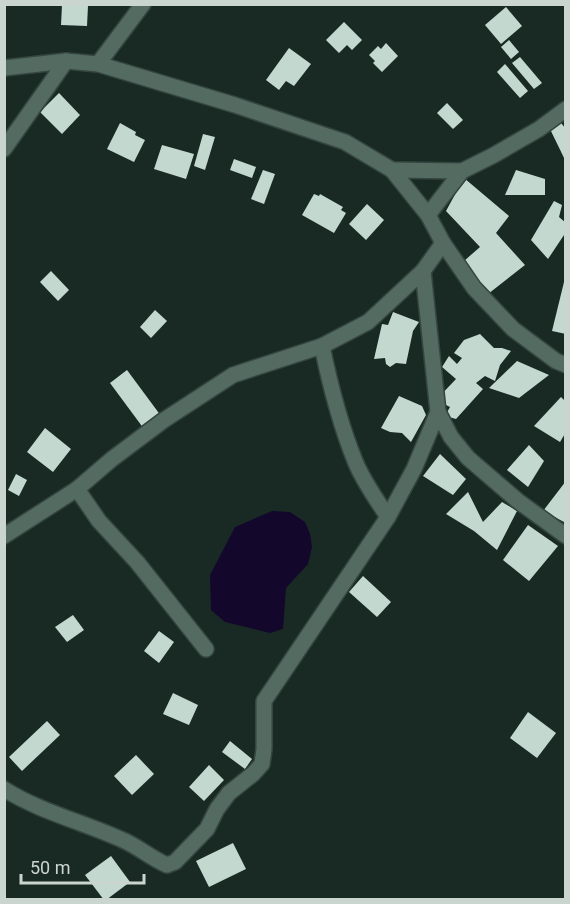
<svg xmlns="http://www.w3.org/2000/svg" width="570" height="904" font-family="Roboto,sans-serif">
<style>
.water{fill:#13072c}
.building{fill:#c3d8cf}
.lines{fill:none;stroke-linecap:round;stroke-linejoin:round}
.minor-casing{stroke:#354540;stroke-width:18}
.minor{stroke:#536b61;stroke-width:15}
</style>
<rect width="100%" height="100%" fill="#192a24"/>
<polygon class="water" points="272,511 290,512 305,522 310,534 312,547 308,564 286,588 283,629 270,633 225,622 211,610 210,575 235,527"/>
<g class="building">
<polygon points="62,5 88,6 87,26 61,25"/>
<polygon points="506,7 522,26 501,44 485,25"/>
<polygon points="344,22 362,40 352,50 347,45 339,53 326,40"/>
<polygon points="509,40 519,52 511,59 501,47"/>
<polygon points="386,43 398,56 382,72 373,63 375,61 369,55 378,46 381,49"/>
<polygon points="289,48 311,64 294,86 286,81 279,90 266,80"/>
<polygon points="520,57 542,83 534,89 512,63"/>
<polygon points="505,64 528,91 520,98 497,72"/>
<polygon points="59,93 80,115 62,134 40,112"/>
<polygon points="447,103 463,120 453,129 437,113"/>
<polygon points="120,123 136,132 135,135 145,140 134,162 107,149"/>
<polygon points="561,123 566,129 566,162 549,127"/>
<polygon points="203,134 215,137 205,170 194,166"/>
<polygon points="162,145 194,154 186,179 154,169"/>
<polygon points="234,159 256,167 252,178 230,170"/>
<polygon points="263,170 275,174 264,204 251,199"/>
<polygon points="516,170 545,179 545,195 505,195"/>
<polygon points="464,178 509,216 496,233 525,265 488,294 464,261 480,247 446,211"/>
<polygon points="314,194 319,196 320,194 343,207 341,210 346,213 334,233 302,215"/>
<polygon points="554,201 562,205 559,217 566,223 566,232 548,259 531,240"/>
<polygon points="367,204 384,220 366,240 349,224"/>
<polygon points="51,271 69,290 58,301 40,282"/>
<polygon points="565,278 566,278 566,334 552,331"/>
<polygon points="155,310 167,321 151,338 140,327"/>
<polygon points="393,312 419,322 413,331 406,364 396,363 390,367 386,364 385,358 374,359 382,324 388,325"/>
<polygon points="480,334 494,348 502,348 511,351 500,365 495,381 485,376 476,383 483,389 456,419 445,416 450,407 436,400 456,379 442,367 449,356 457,364 462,358 454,353 464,340"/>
<polygon points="517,361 549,375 519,398 489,388"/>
<polygon points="127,370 164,420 147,433 110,383"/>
<polygon points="399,396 422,406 426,415 411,442 402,433 390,432 381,428"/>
<polygon points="561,397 566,402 566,432 560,442 534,426"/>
<polygon points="45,428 71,449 53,472 27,452"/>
<polygon points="529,445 544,461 528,487 507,470"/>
<polygon points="440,454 466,479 453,495 423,476"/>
<polygon points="16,474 27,480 19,496 8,490"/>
<polygon points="566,481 566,523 543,511"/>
<polygon points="468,492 483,522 502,502 517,511 497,550 474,531 446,514"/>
<polygon points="528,525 558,546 529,581 503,560"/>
<polygon points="363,576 391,602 377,617 349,592"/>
<polygon points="73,615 84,630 67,642 55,627"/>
<polygon points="159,631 174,642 159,663 144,651"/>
<polygon points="173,693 198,705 189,725 163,714"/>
<polygon points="528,712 556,733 537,758 510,738"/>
<polygon points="47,721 60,735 22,771 9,757"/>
<polygon points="230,741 252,759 245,769 222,752"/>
<polygon points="136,755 154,774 132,795 114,776"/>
<polygon points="209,765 224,780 204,801 189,787"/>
<polygon points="233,843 246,869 209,887 196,861"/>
<polygon points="111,856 130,882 106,900 104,900 85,875"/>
</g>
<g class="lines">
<defs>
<g id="minor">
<polyline points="98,64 143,4"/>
<polyline points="4,68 66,61 98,64 235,105 345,142 392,170 428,215 443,243 474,288 513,329 556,361 566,365"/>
<polyline points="4,149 66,61"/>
<polyline points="392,170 462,171"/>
<polyline points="428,215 462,171 494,155 539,129 566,109"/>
<polyline points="423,271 438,412 451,437 468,458 518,501 566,536"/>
<path d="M322,346c8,39 18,78 33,115 8,20 21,38 33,56"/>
<polyline points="77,489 99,521 137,562 206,649"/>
<polyline points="4,536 77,489 112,459 164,420 233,375 322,346 368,322 423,271 443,243"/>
<path d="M4,789c38,24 83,34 123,53 14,7 26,17 40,23l8,-3 32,-33 10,-20 12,-16 24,-19 9,-10 2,-15v-48l124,-184 26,-48 24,-57"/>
</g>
</defs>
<use href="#minor" class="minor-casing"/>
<use href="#minor" class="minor"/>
</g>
<rect width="570" height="904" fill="none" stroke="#cbd5d0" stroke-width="12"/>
<path d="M21 874v9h123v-9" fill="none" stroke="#cbd5d0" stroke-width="3"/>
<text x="30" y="874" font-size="18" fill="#cbd5d0" stroke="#192a24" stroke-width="4.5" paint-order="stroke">50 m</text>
</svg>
